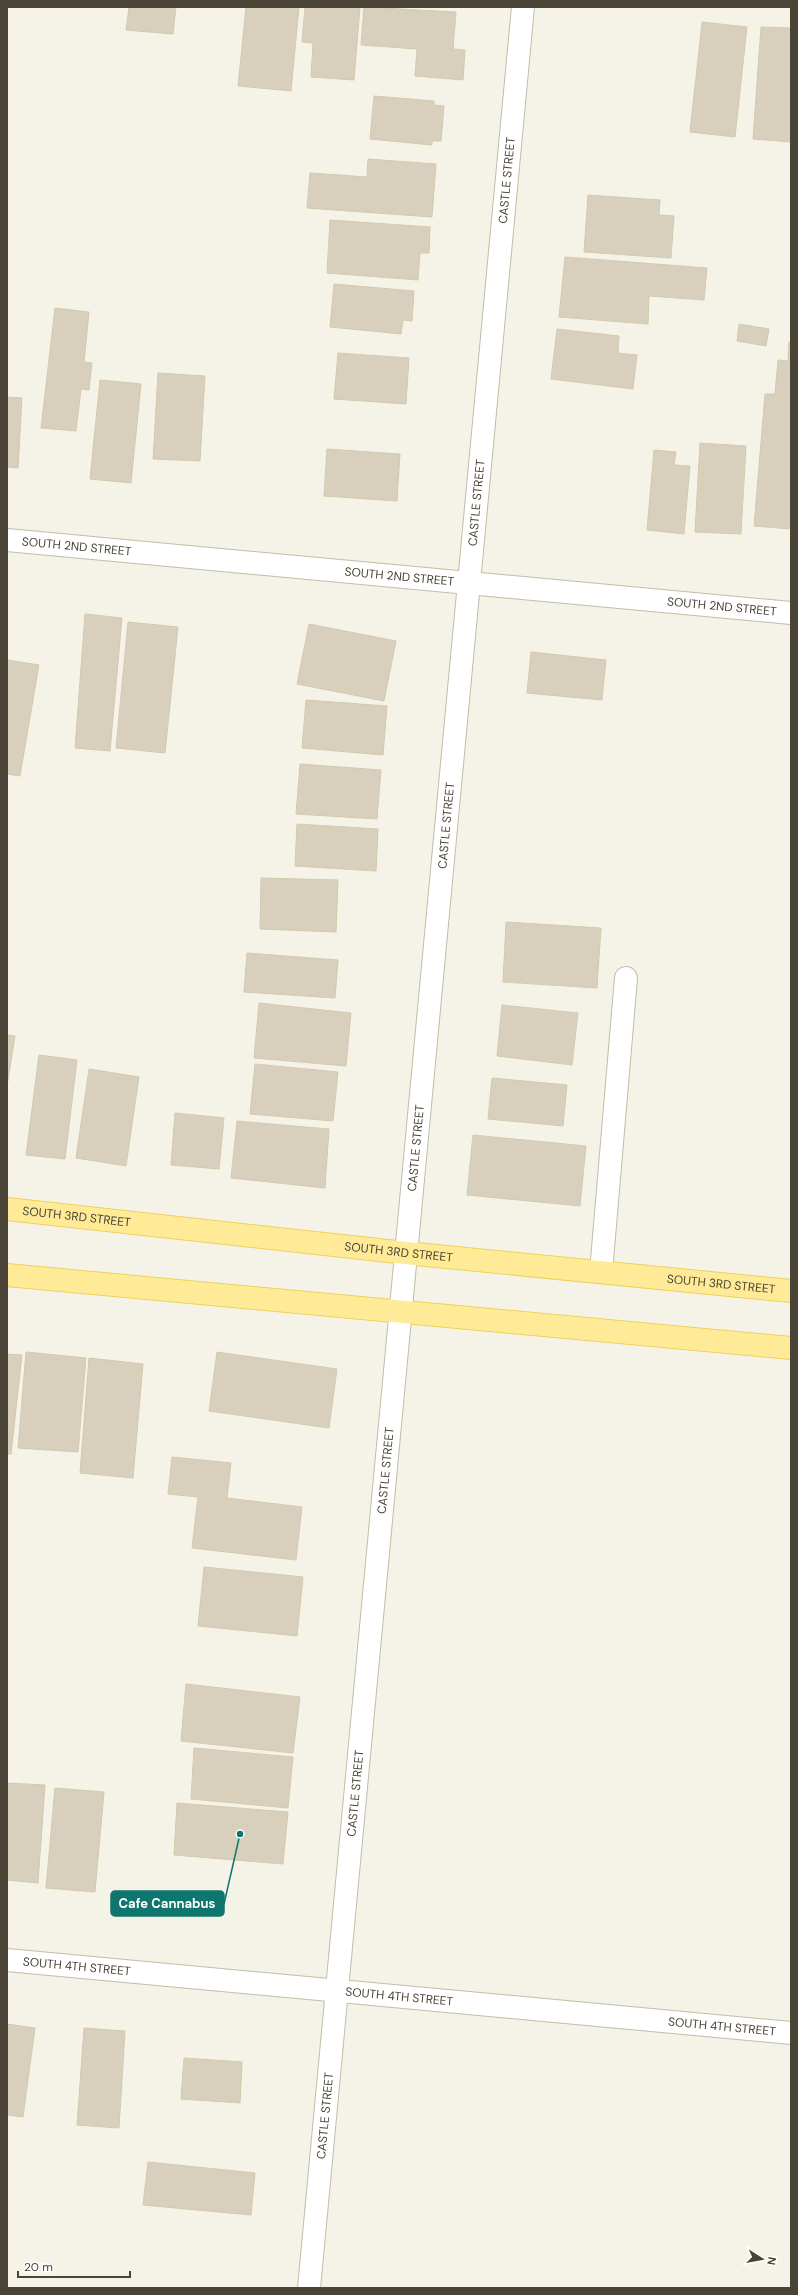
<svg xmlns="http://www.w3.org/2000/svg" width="798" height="2295" font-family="'DM Sans',sans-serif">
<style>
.building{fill:#d8d0bc;stroke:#d4c9ae}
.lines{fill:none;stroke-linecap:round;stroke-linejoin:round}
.service-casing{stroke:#c2bca9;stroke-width:24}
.minor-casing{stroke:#c2bca9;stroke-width:24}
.tertiary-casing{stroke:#c2bca9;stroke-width:24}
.primary-casing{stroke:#efd15c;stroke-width:24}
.service{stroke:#fff;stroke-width:22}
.minor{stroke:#fff;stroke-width:22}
.tertiary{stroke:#fff;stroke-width:22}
.primary{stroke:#ffeb97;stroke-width:22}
.labels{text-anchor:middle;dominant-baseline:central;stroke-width:3.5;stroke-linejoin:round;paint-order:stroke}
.street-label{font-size:12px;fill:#4a4436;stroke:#fff}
.leader{fill:none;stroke:#0f766e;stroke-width:1.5}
.callout-dot{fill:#0f766e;stroke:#fff;stroke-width:1.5}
.callout{fill:#0f766e;stroke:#0f766e;stroke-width:1.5}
.callout-label{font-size:13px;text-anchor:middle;font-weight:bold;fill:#fff}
</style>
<rect width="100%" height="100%" fill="#f5f3e8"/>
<g class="building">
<polygon points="129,7 176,7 173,34 126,30"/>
<polygon points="246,7 299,7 291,91 238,86"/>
<polygon points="305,7 360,7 354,80 311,77 313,43 302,42"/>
<polygon points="364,7 456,12 453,49 465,50 463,80 415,76 417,49 361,45"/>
<polygon points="702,22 747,27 735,137 690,132"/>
<polygon points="761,27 791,28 791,142 753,139"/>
<polygon points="374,96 434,101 434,105 444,106 441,141 432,141 432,145 370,139"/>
<polygon points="368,159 436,164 432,217 307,208 310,173 367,177"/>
<polygon points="588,195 660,200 659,215 674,216 671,258 584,252"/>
<polygon points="330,220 430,227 429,253 420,253 418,280 327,273"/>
<polygon points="565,257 707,268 704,300 649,296 648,324 559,317"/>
<polygon points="334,284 414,291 412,321 403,320 401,334 330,327"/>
<polygon points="55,308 89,312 84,362 92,363 89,390 81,389 76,431 41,428"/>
<polygon points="739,324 769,329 766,346 737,341"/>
<polygon points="557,329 619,336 618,353 637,355 633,389 551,379"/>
<polygon points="789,342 791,342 791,529 754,526 765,394 775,394 778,360 788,361"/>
<polygon points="338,353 409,358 406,404 334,399"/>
<polygon points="158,373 205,376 200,461 153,459"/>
<polygon points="100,380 141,384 131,483 90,479"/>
<polygon points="7,397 22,398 18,468 7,467"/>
<polygon points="700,443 746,446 741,534 695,532"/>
<polygon points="327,449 400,454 397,501 324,496"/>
<polygon points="654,450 676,452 674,465 690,466 684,534 647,530"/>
<polygon points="85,614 122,618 110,751 75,748"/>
<polygon points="128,622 178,627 165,753 116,748"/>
<polygon points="309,624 396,641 384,701 297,684"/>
<polygon points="531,652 606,660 602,700 527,693"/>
<polygon points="7,660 39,665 20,776 7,774"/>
<polygon points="306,700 387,706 383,755 302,748"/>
<polygon points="300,764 381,770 377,819 296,814"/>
<polygon points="297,824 378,829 376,871 295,866"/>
<polygon points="261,878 338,880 336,932 260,929"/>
<polygon points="506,922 601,928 597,988 503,982"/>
<polygon points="247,953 338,960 335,998 244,992"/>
<polygon points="259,1003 351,1013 346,1066 254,1058"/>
<polygon points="502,1005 578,1013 572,1065 497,1056"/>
<polygon points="7,1035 15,1036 7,1086"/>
<polygon points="39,1055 77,1060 65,1159 26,1155"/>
<polygon points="255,1064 338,1072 333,1121 250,1114"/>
<polygon points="89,1069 139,1077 126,1166 76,1158"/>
<polygon points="492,1078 567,1085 563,1126 488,1119"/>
<polygon points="175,1113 224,1118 219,1169 171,1165"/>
<polygon points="237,1121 329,1129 325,1188 231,1178"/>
<polygon points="473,1135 586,1146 580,1206 467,1195"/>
<polygon points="26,1352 86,1358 78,1452 18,1448"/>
<polygon points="217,1352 337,1369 329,1428 209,1411"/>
<polygon points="7,1354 22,1355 11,1454 7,1454"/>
<polygon points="89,1358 143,1364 133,1478 80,1473"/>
<polygon points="172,1457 231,1463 227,1498 302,1507 296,1560 192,1548 198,1497 168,1494"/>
<polygon points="204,1567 303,1577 297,1636 198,1626"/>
<polygon points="186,1684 300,1697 293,1753 181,1741"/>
<polygon points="194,1748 293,1757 288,1808 191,1799"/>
<polygon points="7,1783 45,1785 38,1883 7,1880"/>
<polygon points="55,1788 104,1792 95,1892 46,1888"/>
<polygon points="177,1803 288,1812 283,1864 174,1855"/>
<polygon points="7,2024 35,2028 23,2117 7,2115"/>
<polygon points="84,2028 125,2031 119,2128 77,2125"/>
<polygon points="184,2058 242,2062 240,2103 181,2099"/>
<polygon points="148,2162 255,2173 251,2215 143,2205"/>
</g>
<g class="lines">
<defs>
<polyline id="service" points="601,1272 626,978"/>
<g id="minor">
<path id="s1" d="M7,540l784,73"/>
<path id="s2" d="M7,1960l784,73"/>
</g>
<g id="tertiary">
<path id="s3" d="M309,2288l214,-2281"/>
</g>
<g id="primary">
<path id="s4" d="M7,1209l399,44 385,38"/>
<polyline points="7,1275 791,1348"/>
</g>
</defs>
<use href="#service" class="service-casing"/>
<use href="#minor" class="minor-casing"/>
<use href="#tertiary" class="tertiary-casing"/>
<use href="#primary" class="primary-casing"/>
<use href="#service" class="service"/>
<use href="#minor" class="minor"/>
<use href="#tertiary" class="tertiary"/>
<use href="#primary" class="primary"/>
</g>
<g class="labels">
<g class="street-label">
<text stroke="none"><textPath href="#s3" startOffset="2117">CASTLE STREET</textPath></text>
<text stroke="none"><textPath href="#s3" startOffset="1793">CASTLE STREET</textPath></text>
<text stroke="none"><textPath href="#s1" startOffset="70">SOUTH 2ND STREET</textPath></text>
<text stroke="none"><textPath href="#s1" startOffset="394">SOUTH 2ND STREET</textPath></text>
<text stroke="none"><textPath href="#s1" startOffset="718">SOUTH 2ND STREET</textPath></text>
<text stroke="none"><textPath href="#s3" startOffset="1469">CASTLE STREET</textPath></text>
<text stroke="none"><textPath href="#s3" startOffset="1145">CASTLE STREET</textPath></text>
<text stroke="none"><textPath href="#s4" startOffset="70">SOUTH 3RD STREET</textPath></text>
<text stroke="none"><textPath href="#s4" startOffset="394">SOUTH 3RD STREET</textPath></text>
<text stroke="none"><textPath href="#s4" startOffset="718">SOUTH 3RD STREET</textPath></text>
<text stroke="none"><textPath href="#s3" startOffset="821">CASTLE STREET</textPath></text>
<text stroke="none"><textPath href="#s3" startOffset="497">CASTLE STREET</textPath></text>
<text stroke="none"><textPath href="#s2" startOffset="70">SOUTH 4TH STREET</textPath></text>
<text stroke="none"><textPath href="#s2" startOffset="394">SOUTH 4TH STREET</textPath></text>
<text stroke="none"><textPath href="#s2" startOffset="718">SOUTH 4TH STREET</textPath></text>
<text stroke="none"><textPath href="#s3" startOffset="173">CASTLE STREET</textPath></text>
</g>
</g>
<path class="leader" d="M240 1834L224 1904"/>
<circle class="callout-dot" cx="240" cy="1834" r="4"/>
<rect class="callout" x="111" y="1891" width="113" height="25" rx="4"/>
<g class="callout-label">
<text x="167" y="1908">Cafe Cannabus</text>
</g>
<rect width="798" height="2295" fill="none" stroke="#4a4436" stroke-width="16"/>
<g transform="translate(762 2259) rotate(101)" stroke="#ffffff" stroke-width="3" paint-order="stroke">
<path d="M0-3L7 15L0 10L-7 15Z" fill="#4a4436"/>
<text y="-6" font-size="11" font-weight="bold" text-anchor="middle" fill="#4a4436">N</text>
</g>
<path d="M18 2271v6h112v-6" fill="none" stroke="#4a4436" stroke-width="2"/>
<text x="24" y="2271" font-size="12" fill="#4a4436" stroke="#ffffff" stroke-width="3" paint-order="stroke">20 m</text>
</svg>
